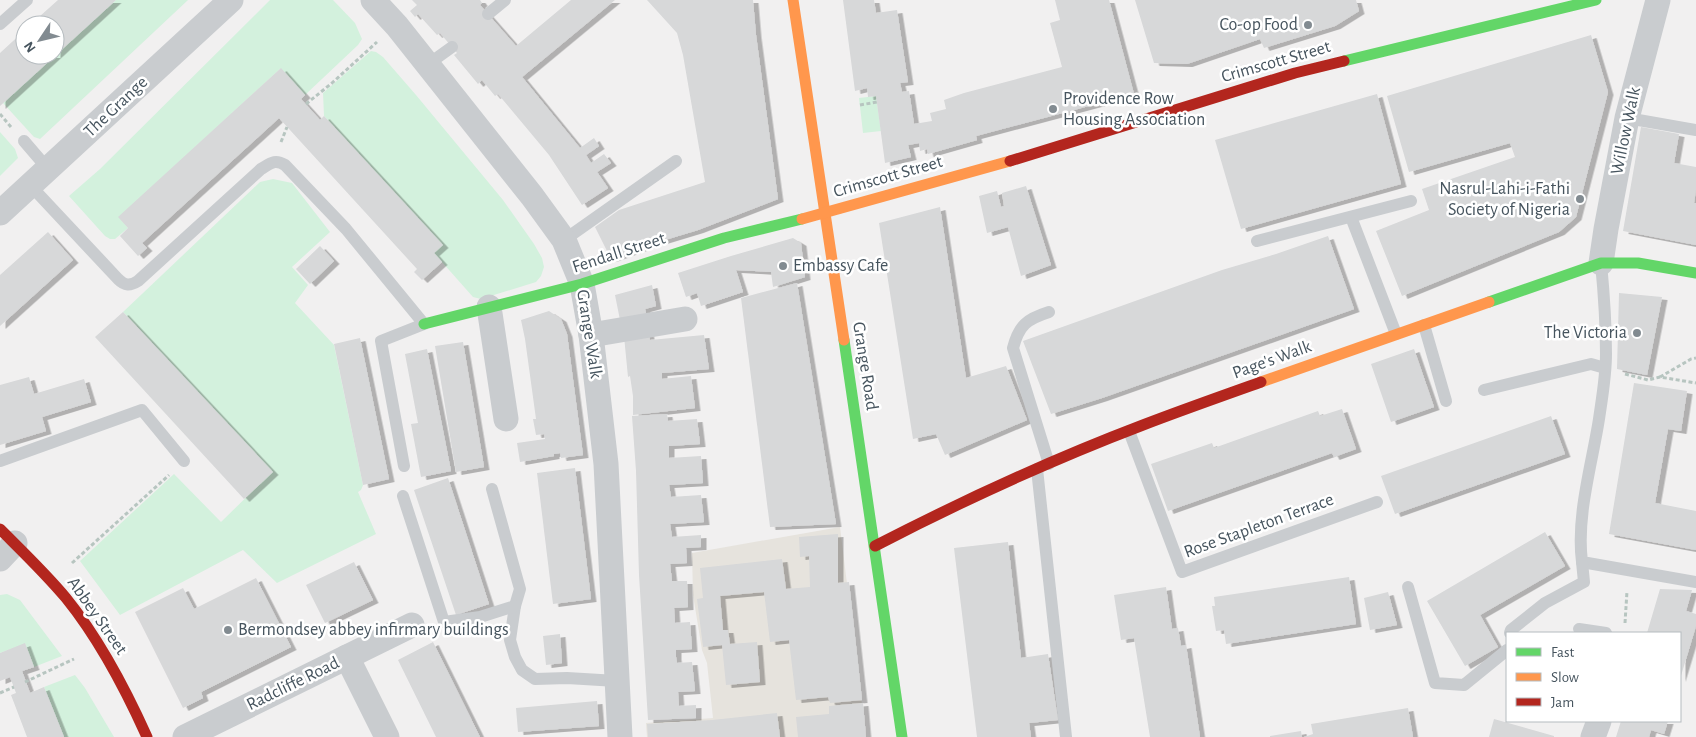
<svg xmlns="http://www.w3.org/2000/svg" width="1696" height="737" font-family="'Alegreya Sans',sans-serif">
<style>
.commercial{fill:#e6e3dd}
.green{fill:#d3f1dd}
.building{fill:#d7d8d9;filter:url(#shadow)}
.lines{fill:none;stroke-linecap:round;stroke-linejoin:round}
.path{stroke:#b7c5c0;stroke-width:3;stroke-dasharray:4 2.5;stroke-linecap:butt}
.lane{stroke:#c9cccf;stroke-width:12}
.street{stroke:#c9cccf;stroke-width:25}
.fast{stroke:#63d668;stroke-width:11}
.slow{stroke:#ff974d;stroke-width:11}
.jam{stroke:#b3261e;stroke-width:11}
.poi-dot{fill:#828b91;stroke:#fff;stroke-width:2}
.labels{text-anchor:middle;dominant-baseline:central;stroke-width:5;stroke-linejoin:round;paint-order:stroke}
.poi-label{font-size:18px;fill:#46545e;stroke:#fff;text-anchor:end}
.street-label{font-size:18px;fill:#46545e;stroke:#fff}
</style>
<defs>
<filter id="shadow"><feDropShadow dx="5.5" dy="3" stdDeviation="0" flood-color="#0004"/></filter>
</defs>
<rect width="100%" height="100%" fill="#f1f0f0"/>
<polygon class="commercial" points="840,527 866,737 647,737 646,723 713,718 707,663 702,650 693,595 692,553"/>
<g class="green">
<polygon points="116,0 188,0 40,139 34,137 3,103"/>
<polygon points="270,0 333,0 355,23 362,39 358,45 305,95 280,69 119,217 128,228 115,239 110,239 105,236 69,196 100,169"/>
<polygon points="371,51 376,52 383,57 416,95 503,200 534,244 542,258 544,267 541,276 536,282 481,299 473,297 434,253 442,245 324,116 323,93"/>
<polygon points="876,96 881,131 863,133 859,98"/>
<polygon points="0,132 15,149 18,158 0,176"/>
<polygon points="273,179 292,183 330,232 292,267 308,285 295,303 334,345 363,485 361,490 358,492 376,534 277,583 243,550 120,615 80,561 174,474 221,522 272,472 123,312 260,182"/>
<polygon points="7,594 20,600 62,656 34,667 25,644 0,653 0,595"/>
<polygon points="75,675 85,688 114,737 64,737 44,687"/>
</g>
<g class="building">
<polygon points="58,0 116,0 0,106 0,53 25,30 25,55 55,55 55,25 30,25"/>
<polygon points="412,0 480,0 482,3 480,5 516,46 571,0 615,0 522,77 580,148 594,138 599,146 586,155 591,163 604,154 611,163 597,172 608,188 582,205 549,155 498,94 495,96 482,80 478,84 454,55 457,53 440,33 437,35 418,14 415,17 410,11 417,5"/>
<polygon points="647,0 753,0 756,35 778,199 698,230 655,243 611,259 595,227 619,210 705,182 683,55 677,33"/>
<polygon points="843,0 874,0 876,13 897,10 908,82 900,83 902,92 909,91 914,124 932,121 930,113 946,109 944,100 964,93 1062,67 1050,23 1060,20 1055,0 1109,0 1134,94 976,136 977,140 928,154 927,149 920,151 919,143 908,145 911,157 885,163 876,96 868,97 867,88 855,91"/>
<polygon points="1135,0 1356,0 1359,11 1335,26 1264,48 1260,39 1187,64 1154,63"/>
<polygon points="1591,35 1608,92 1576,217 1559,232 1402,296 1376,231 1429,210 1422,189 1515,157 1510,143 1409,172 1387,96"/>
<polygon points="281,68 305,95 301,99 320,120 324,116 443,245 434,253 442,262 422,280 414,272 417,269 279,118 142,243 147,248 138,256 120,236 128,228 118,217"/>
<polygon points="1377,94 1401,184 1241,229 1215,140"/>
<polygon points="1641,127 1679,134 1674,163 1696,167 1696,190 1694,203 1696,203 1696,245 1623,231"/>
<polygon points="1026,186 1051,265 1021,276 1008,227 987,233 979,196 997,191 1001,207 1004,206 1002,193"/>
<polygon points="940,207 966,378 1006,366 1027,420 945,455 936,434 913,439 879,223"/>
<polygon points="48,232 73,260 0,326 0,275"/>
<polygon points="1328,236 1354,309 1102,398 1051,414 1023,341 1222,270 1276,254"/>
<polygon points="793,238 801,243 805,277 773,287 771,272 736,270 743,292 701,306 697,293 686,297 678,273 731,256"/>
<polygon points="320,246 334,261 310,284 296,269"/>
<polygon points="797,283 836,524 770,527 741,298"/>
<polygon points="652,285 656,306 645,309 648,320 621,325 615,295"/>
<polygon points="1619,293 1662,297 1647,375 1617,369"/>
<polygon points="549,311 561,319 567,334 583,455 561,458 560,453 554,454 554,456 520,462 517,443 545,439 544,434 536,435 533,419 536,419 525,339 521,320"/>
<polygon points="123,312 273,472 244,499 95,337"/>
<polygon points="648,332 650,340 704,335 709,369 662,373 662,379 691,376 695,408 633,415 633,396 630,376 628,377 624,336"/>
<polygon points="360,338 389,479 363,485 334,344"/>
<polygon points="463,342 484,467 456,472 435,346"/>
<polygon points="427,349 451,471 421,477 411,424 418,423 405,354"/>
<polygon points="1414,349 1434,407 1391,422 1371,364"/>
<polygon points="29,377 34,394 84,379 91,402 42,417 46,431 0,445 0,385"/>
<polygon points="1634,383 1687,391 1681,431 1668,429 1655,503 1696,511 1696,550 1609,534"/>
<polygon points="1342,409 1356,449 1334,457 1332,453 1168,511 1151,464 1212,443 1214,448 1318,411 1320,416"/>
<polygon points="667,414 668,421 697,419 700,444 669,446 669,458 701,456 703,483 669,485 671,497 701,495 704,522 670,524 672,537 701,535 701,547 686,548 687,563 670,564 672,581 687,581 688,607 674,608 675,623 690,622 692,649 676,650 676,657 677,663 692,662 695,691 678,692 679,706 696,705 696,718 648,720 639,575 636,471 632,416"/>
<polygon points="1551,416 1565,454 1395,514 1381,476"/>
<polygon points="575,468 591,599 553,604 537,473"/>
<polygon points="448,478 489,604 456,615 414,490"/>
<polygon points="1545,532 1565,566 1480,615 1498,647 1465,666 1427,601"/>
<polygon points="838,534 838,583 849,582 862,700 830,703 828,697 796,700 789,640 770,642 764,592 720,596 723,630 728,630 730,644 757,642 760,682 726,685 722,645 703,647 697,599 703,598 700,568 782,559 786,589 810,587 809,556 800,557 799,537"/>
<polygon points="1008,542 1021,658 1048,654 1058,720 1029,723 1031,737 977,737 954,548"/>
<polygon points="354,562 373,600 325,623 306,585"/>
<polygon points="1349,577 1356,624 1226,644 1224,630 1216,631 1212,606 1215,606 1214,597"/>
<polygon points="256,578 291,647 201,692 203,698 183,708 135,612 183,588 194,609"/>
<polygon points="1166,587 1172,629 1178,628 1181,646 1186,645 1200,737 1150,737 1134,638 1121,640 1114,595"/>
<polygon points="1660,589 1692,590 1686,611 1696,614 1696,626 1680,679 1680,633 1647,633"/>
<polygon points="1388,592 1397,625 1370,630 1364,598"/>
<polygon points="560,634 562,663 546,665 543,636"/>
<polygon points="433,642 480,737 436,737 398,660"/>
<polygon points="25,643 34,667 22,671 30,693 44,687 64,737 27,737 11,695 16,693 10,677 0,681 0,653"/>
<polygon points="597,701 599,726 518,732 516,708"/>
<polygon points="863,703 866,737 798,737 796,717 829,714 829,706"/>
<polygon points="1408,708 1413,737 1304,737 1313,734 1311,724"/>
<polygon points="777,713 780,737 648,737 647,724 712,720"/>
<polygon points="1494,719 1554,736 1554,737 1489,737"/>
<polygon points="1621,721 1668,721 1664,734 1651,730 1649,737 1616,737"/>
<polygon points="1301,731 1302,737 1270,737 1270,736"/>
</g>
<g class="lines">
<g class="path">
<polyline points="306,104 332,83 377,42"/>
<polyline points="860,105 877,102"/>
<polyline points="0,114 11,127"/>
<polyline points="281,142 287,127"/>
<polyline points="1625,374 1648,380 1660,377 1696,383"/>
<polyline points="1660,377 1691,359 1696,358"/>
<polyline points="72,563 169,475"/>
<polyline points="1625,623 1627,591"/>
<polyline points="25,682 74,659"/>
<polyline points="0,693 14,687"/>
</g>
<g class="lane">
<polyline points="488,14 505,0"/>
<polyline points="0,24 27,0"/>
<polyline points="427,65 452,47"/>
<polyline points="1627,118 1696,130"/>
<polyline points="24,141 48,169"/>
<path d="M30,185l88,94c7,7 12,7 20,2l123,-112c10,-6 14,-10 24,-4l61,64 78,95 -43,17 23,125"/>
<polyline points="1351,217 1396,334"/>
<polyline points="564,240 676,161"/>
<polyline points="1257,241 1411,201"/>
<path d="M1601,263c3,31 5,61 5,91 0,22 -4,44 -7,65 -7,45 -23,97 -17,143l114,20"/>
<polyline points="1424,325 1446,401"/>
<polyline points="1484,390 1591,364 1605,368"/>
<polyline points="1129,431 1182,572 1377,502"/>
<polyline points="0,461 142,410 184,461"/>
<path d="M1049,464l-36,-116c6,-23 14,-29 36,-36"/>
<polyline points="1037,469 1066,737"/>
<polyline points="492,489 520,589 515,606 510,640 515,657 522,670 535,679 567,678 617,681"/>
<polyline points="403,496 444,622 480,617 515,606"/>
<polyline points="1408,587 1435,683 1464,685 1507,650"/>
<polyline points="1579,629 1606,633"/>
<polyline points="1510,633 1511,630 1545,603 1584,582 1582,562"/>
</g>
<g class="street">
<polyline points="373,0 397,26 532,196 564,240 582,284 591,335 606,464 620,737"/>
<polyline points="0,213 231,0"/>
<polyline points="1601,263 1606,229 1627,118 1658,0"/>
<polyline points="489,307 506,419"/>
<polyline points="591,335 685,319"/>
<polyline points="0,559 15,543"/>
<polyline points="347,657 412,625"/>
<polyline points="185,737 347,657 387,737"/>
<polyline points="1593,737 1599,721"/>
</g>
<g class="fast">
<polyline points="1344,61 1596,0"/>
<polyline points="1489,302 1601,263 1638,263 1696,273"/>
<polyline points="424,324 582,284 724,238 802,219"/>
<polyline points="844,340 902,737"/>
</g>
<g class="slow">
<polyline points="793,0 844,340"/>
<polyline points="802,219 1010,161"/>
<polyline points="1261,382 1489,302"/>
</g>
<g class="jam">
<polyline points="1010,161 1295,73 1344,61"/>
<path d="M0,529c23,23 46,45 66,69 34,42 59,90 81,139"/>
<path d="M875,546c87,-45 176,-86 268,-121 39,-15 79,-29 118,-43"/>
</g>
</g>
<g class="poi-dot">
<circle cx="1308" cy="25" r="5"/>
<circle cx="1053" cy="109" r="5"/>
<circle cx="1580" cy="199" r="5"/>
<circle cx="783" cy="266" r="5"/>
<circle cx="1637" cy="333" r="5"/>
<circle cx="228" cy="630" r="5"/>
</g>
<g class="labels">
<g class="poi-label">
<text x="1298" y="25">Co-op Food</text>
<text x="1063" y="99" text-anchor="start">Providence Row<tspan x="1063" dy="21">Housing Association</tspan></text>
<text x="1570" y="189">Nasrul-Lahi-i-Fathi<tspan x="1570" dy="21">Society of Nigeria</tspan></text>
<text x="793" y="266" text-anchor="start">Embassy Cafe</text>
<text x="1627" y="333">The Victoria</text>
<text x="238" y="630" text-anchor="start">Bermondsey abbey infirmary buildings</text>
</g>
<g class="street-label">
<text transform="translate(1276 62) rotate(-16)">Crimscott Street</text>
<text transform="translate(116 107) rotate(-43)">The Grange</text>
<text transform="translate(1626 131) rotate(-78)">Willow Walk</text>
<text transform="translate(888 177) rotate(-16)">Crimscott Street</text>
<text transform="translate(619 253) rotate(-18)">Fendall Street</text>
<text transform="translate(589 334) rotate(81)">Grange Walk</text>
<text transform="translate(1272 360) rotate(-20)">Page's Walk</text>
<text transform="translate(865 366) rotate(81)">Grange Road</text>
<text transform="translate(1259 526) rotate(-20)">Rose Stapleton Terrace</text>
<text transform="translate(97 616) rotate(55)">Abbey Street</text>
<text transform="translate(293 684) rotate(-26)">Radcliffe Road</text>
</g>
</g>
<rect x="1506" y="632" width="175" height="90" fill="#ffffff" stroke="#b5bbbf"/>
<rect x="1516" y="648" width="25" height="8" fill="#63d668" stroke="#b5bbbf"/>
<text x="1551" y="657" font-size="15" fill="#46545e">Fast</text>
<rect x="1516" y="673" width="25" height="8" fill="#ff974d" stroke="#b5bbbf"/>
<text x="1551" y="682" font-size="15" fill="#46545e">Slow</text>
<rect x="1516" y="698" width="25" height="8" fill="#b3261e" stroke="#b5bbbf"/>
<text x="1551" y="707" font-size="15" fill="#46545e">Jam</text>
<g transform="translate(40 40) rotate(235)"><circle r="24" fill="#ffffff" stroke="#b5bbbf"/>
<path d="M0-4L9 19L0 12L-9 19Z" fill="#828b91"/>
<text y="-8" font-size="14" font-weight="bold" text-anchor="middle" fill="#46545e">N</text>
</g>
</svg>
